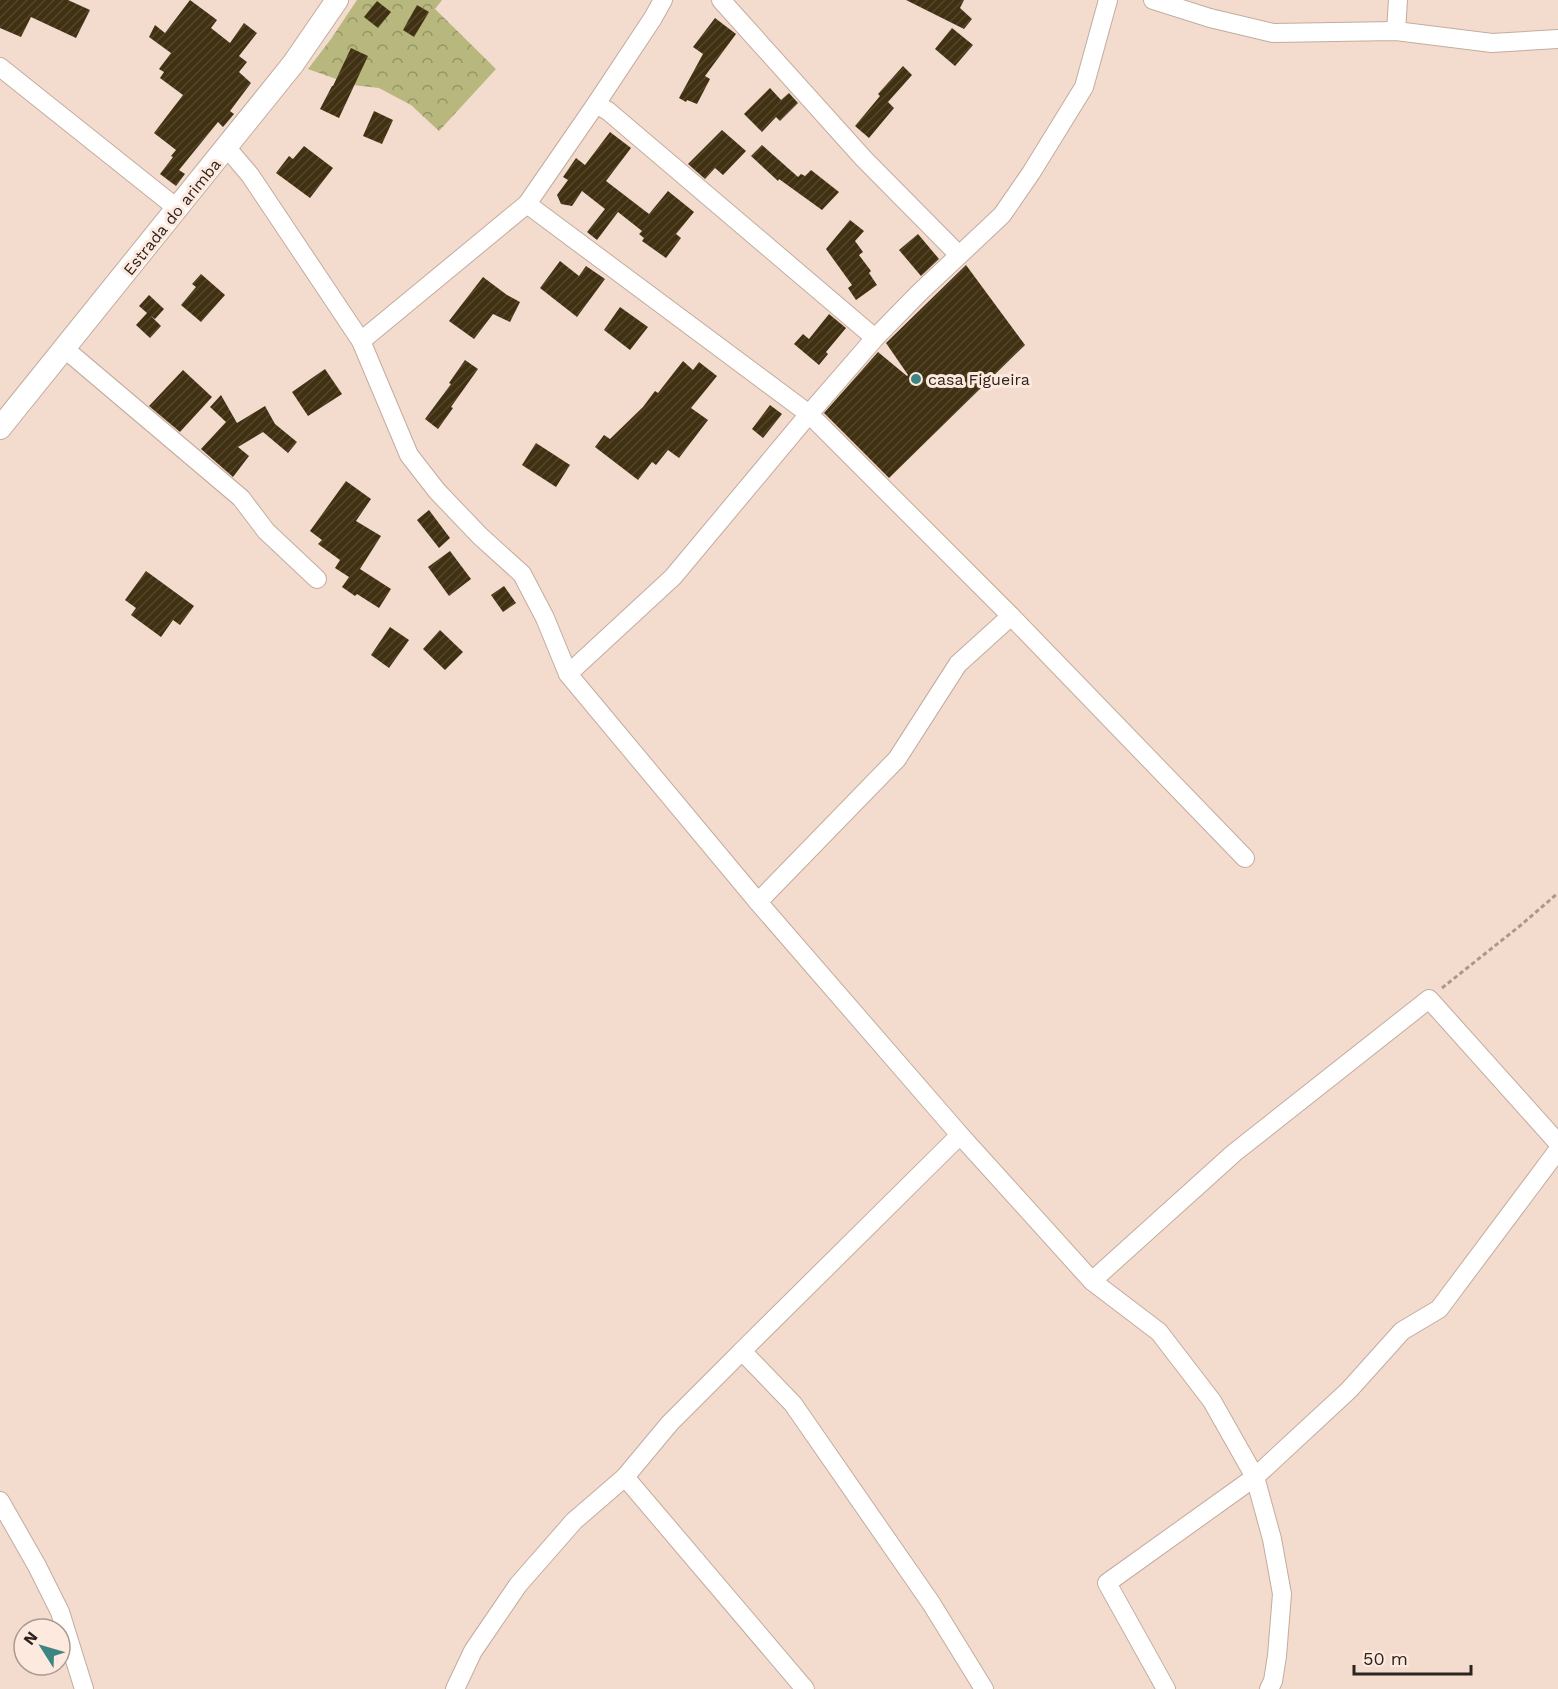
<svg xmlns="http://www.w3.org/2000/svg" width="1558" height="1689" font-family="'Work Sans',sans-serif">
<style>
.forest{fill:url(#forest-crowns)}
.building{fill:url(#building-hatch)}
.lines{fill:none;stroke-linecap:round;stroke-linejoin:round}
.minor-casing{stroke:#c3ac9e;stroke-width:20}
.major-casing{stroke:#c3ac9e;stroke-width:24}
.path{stroke:#aa988d;stroke-width:3;stroke-dasharray:4.5 3;stroke-linecap:butt}
.minor{stroke:#fff;stroke-width:18}
.major{stroke:#fff;stroke-width:22}
.poi-dot{fill:#3d8582;stroke:#fde9de;stroke-width:2}
.labels{text-anchor:middle;dominant-baseline:central;stroke-width:6;stroke-linejoin:round;paint-order:stroke}
.street-label{font-size:16px;fill:#2c241e;stroke:#fde9de}
.poi-label{font-size:16px;fill:#2c241e;stroke:#fde9de;text-anchor:start}
</style>
<defs>
<pattern id="forest-crowns" width="20" height="18" patternUnits="userSpaceOnUse" patternTransform="scale(1.5)"><rect width="20" height="18" fill="#b7b77e"/><path d="M2 6a3 3 0 1 1 6 0M12 15a3 3 0 1 1 6 0" fill="none" stroke="#959567"/></pattern>
<pattern id="building-hatch" width="6" height="6" patternUnits="userSpaceOnUse" patternTransform="scale(1.5)"><rect width="6" height="6" fill="#413113"/><path d="M-1 1l2-2M0 6l6-6M5 7l2-2" fill="none" stroke="#54462c"/></pattern>
</defs>
<rect width="100%" height="100%" fill="#f3dbcd"/>
<polygon class="forest" points="357,0 442,0 435,9 496,69 439,131 411,105 379,88 353,85 308,69 331,39"/>
<g class="building">
<polygon points="0,0 68,0 90,10 76,38 31,17 21,37 0,28"/>
<polygon points="190,0 217,20 211,28 230,43 244,23 257,33 239,56 247,62 239,72 251,83 230,111 234,114 223,127 218,122 179,170 185,174 176,186 160,174 173,157 171,156 176,150 154,133 183,95 160,78 164,72 159,69 171,53 149,37 155,25 165,33"/>
<polygon points="906,0 964,0 960,8 972,19 964,29"/>
<polygon points="377,1 391,12 378,28 364,17"/>
<polygon points="417,5 429,12 414,37 403,30"/>
<polygon points="715,18 736,34 705,76 710,79 697,104 687,100 686,102 679,98 703,54 693,47"/>
<polygon points="952,28 973,45 955,66 935,49"/>
<polygon points="351,48 368,56 339,118 320,109 332,86 333,86"/>
<polygon points="903,66 912,75 888,102 894,108 869,138 855,126 880,96 878,94"/>
<polygon points="770,88 781,100 789,93 798,103 780,121 776,117 762,132 744,114"/>
<polygon points="374,111 393,120 382,144 363,136"/>
<polygon points="722,130 746,151 723,175 715,168 705,179 688,164"/>
<polygon points="610,132 631,148 606,181 649,214 668,191 694,212 676,234 681,238 666,258 642,241 644,238 639,234 642,231 618,212 597,240 587,232 605,209 582,191 572,206 561,204 557,195 568,180 563,177 576,158 585,165"/>
<polygon points="762,145 798,177 801,174 805,176 811,170 839,192 822,210 779,179 778,181 751,156"/>
<polygon points="304,146 333,168 310,198 276,173 289,156 293,159"/>
<polygon points="850,220 864,231 855,241 863,252 859,255 871,271 869,273 877,285 856,300 848,288 852,285 826,249"/>
<polygon points="918,234 939,259 921,276 899,250"/>
<polygon points="560,261 579,276 586,266 605,279 577,317 540,288"/>
<polygon points="966,265 1025,345 889,478 824,413 878,352 907,376 908,375 886,343"/>
<polygon points="201,274 225,295 201,322 181,305 196,287 192,284"/>
<polygon points="483,277 507,295 520,302 510,322 493,314 474,339 449,321"/>
<polygon points="149,295 164,309 155,319 151,316 161,326 150,338 136,325 147,313 139,306"/>
<polygon points="620,307 648,327 630,350 604,330"/>
<polygon points="829,314 846,328 826,352 828,354 819,365 794,344 803,334 809,339"/>
<polygon points="465,360 478,369 451,407 453,408 438,429 425,419 451,384 449,383"/>
<polygon points="683,361 693,370 699,362 717,376 691,408 708,420 679,458 668,450 656,465 652,462 638,480 595,447 604,435 610,439 643,407 655,391 658,393"/>
<polygon points="325,369 342,394 308,416 292,392"/>
<polygon points="183,370 212,397 180,432 149,406"/>
<polygon points="221,395 237,423 265,406 275,424 297,442 288,453 263,432 238,447 249,456 233,477 201,449 226,422 210,407"/>
<polygon points="770,405 782,414 763,438 752,429"/>
<polygon points="536,443 570,465 556,487 522,465"/>
<polygon points="346,481 371,499 356,521 381,536 360,569 391,589 379,608 357,594 355,596 342,587 349,577 335,568 340,560 318,544 322,540 310,531"/>
<polygon points="429,510 450,538 439,548 417,520"/>
<polygon points="450,551 471,579 449,596 428,567"/>
<polygon points="146,571 194,606 180,625 173,620 161,637 131,615 136,608 125,600"/>
<polygon points="504,586 516,603 503,612 491,595"/>
<polygon points="390,627 409,640 389,668 371,655"/>
<polygon points="440,630 463,652 445,670 423,649"/>
</g>
<g class="lines">
<defs>
<g id="minor">
<polyline points="721,0 864,159 959,255"/>
<polyline points="1153,0 1210,18 1273,33 1396,31 1492,43 1558,39"/>
<polyline points="1396,31 1398,0"/>
<polyline points="0,67 178,209"/>
<polyline points="596,104 608,111 875,338"/>
<polyline points="227,148 250,175 361,341 409,455 437,491 480,536 522,574 545,618 568,674 758,902 960,1135"/>
<polyline points="527,204 809,414 1011,616 1245,858"/>
<polyline points="361,341 527,204 596,104 653,18 663,0"/>
<polyline points="65,349 241,498 266,531 317,579"/>
<polyline points="568,674 673,577 809,414 875,338 919,293 1002,215 1031,173 1084,87 1108,0"/>
<polyline points="758,902 897,759 958,664 1011,616"/>
<polyline points="1092,1281 1234,1153 1429,999 1558,1143"/>
<polyline points="625,1477 670,1423 742,1351"/>
<polyline points="0,1501 37,1566 60,1612 84,1689"/>
<polyline points="455,1689 473,1651 518,1585 574,1521 625,1477 805,1689"/>
<polyline points="984,1689 931,1603 793,1404 742,1351 960,1135 1092,1281 1159,1332 1212,1401 1255,1477 1272,1539 1282,1594 1277,1656 1273,1681 1269,1689"/>
<polyline points="1166,1689 1107,1583 1255,1477 1349,1390 1402,1331 1439,1309 1558,1150"/>
</g>
<polyline id="major" points="0,428 293,64 337,0"/>
</defs>
<use href="#minor" class="minor-casing"/>
<use href="#major" class="major-casing"/>
<polyline class="path" points="1442,988 1521,925 1558,893"/>
<use href="#minor" class="minor"/>
<use href="#major" class="major"/>
</g>
<circle class="poi-dot" cx="916" cy="379" r="6"/>
<g class="labels">
<g class="street-label">
<text transform="translate(172 217) rotate(-51)">Estrada do arimba</text>
</g>
<g class="poi-label">
<text x="928" y="379">casa Figueira</text>
</g>
</g>
<g transform="translate(42 1647) rotate(307)"><circle r="28" fill="#fde9de" stroke="#a99a91" stroke-width="1.5"/>
<path d="M0-4.5L10 22L0 15L-10 22Z" fill="#3d8582"/>
<text y="-9" font-size="16" font-weight="bold" text-anchor="middle" fill="#2c241e">N</text>
</g>
<path d="M1354 1665v9h117v-9" fill="none" stroke="#2c241e" stroke-width="3"/>
<text x="1363" y="1665" font-size="18" fill="#2c241e" stroke="#fde9de" stroke-width="4.5" paint-order="stroke">50 m</text>
</svg>
